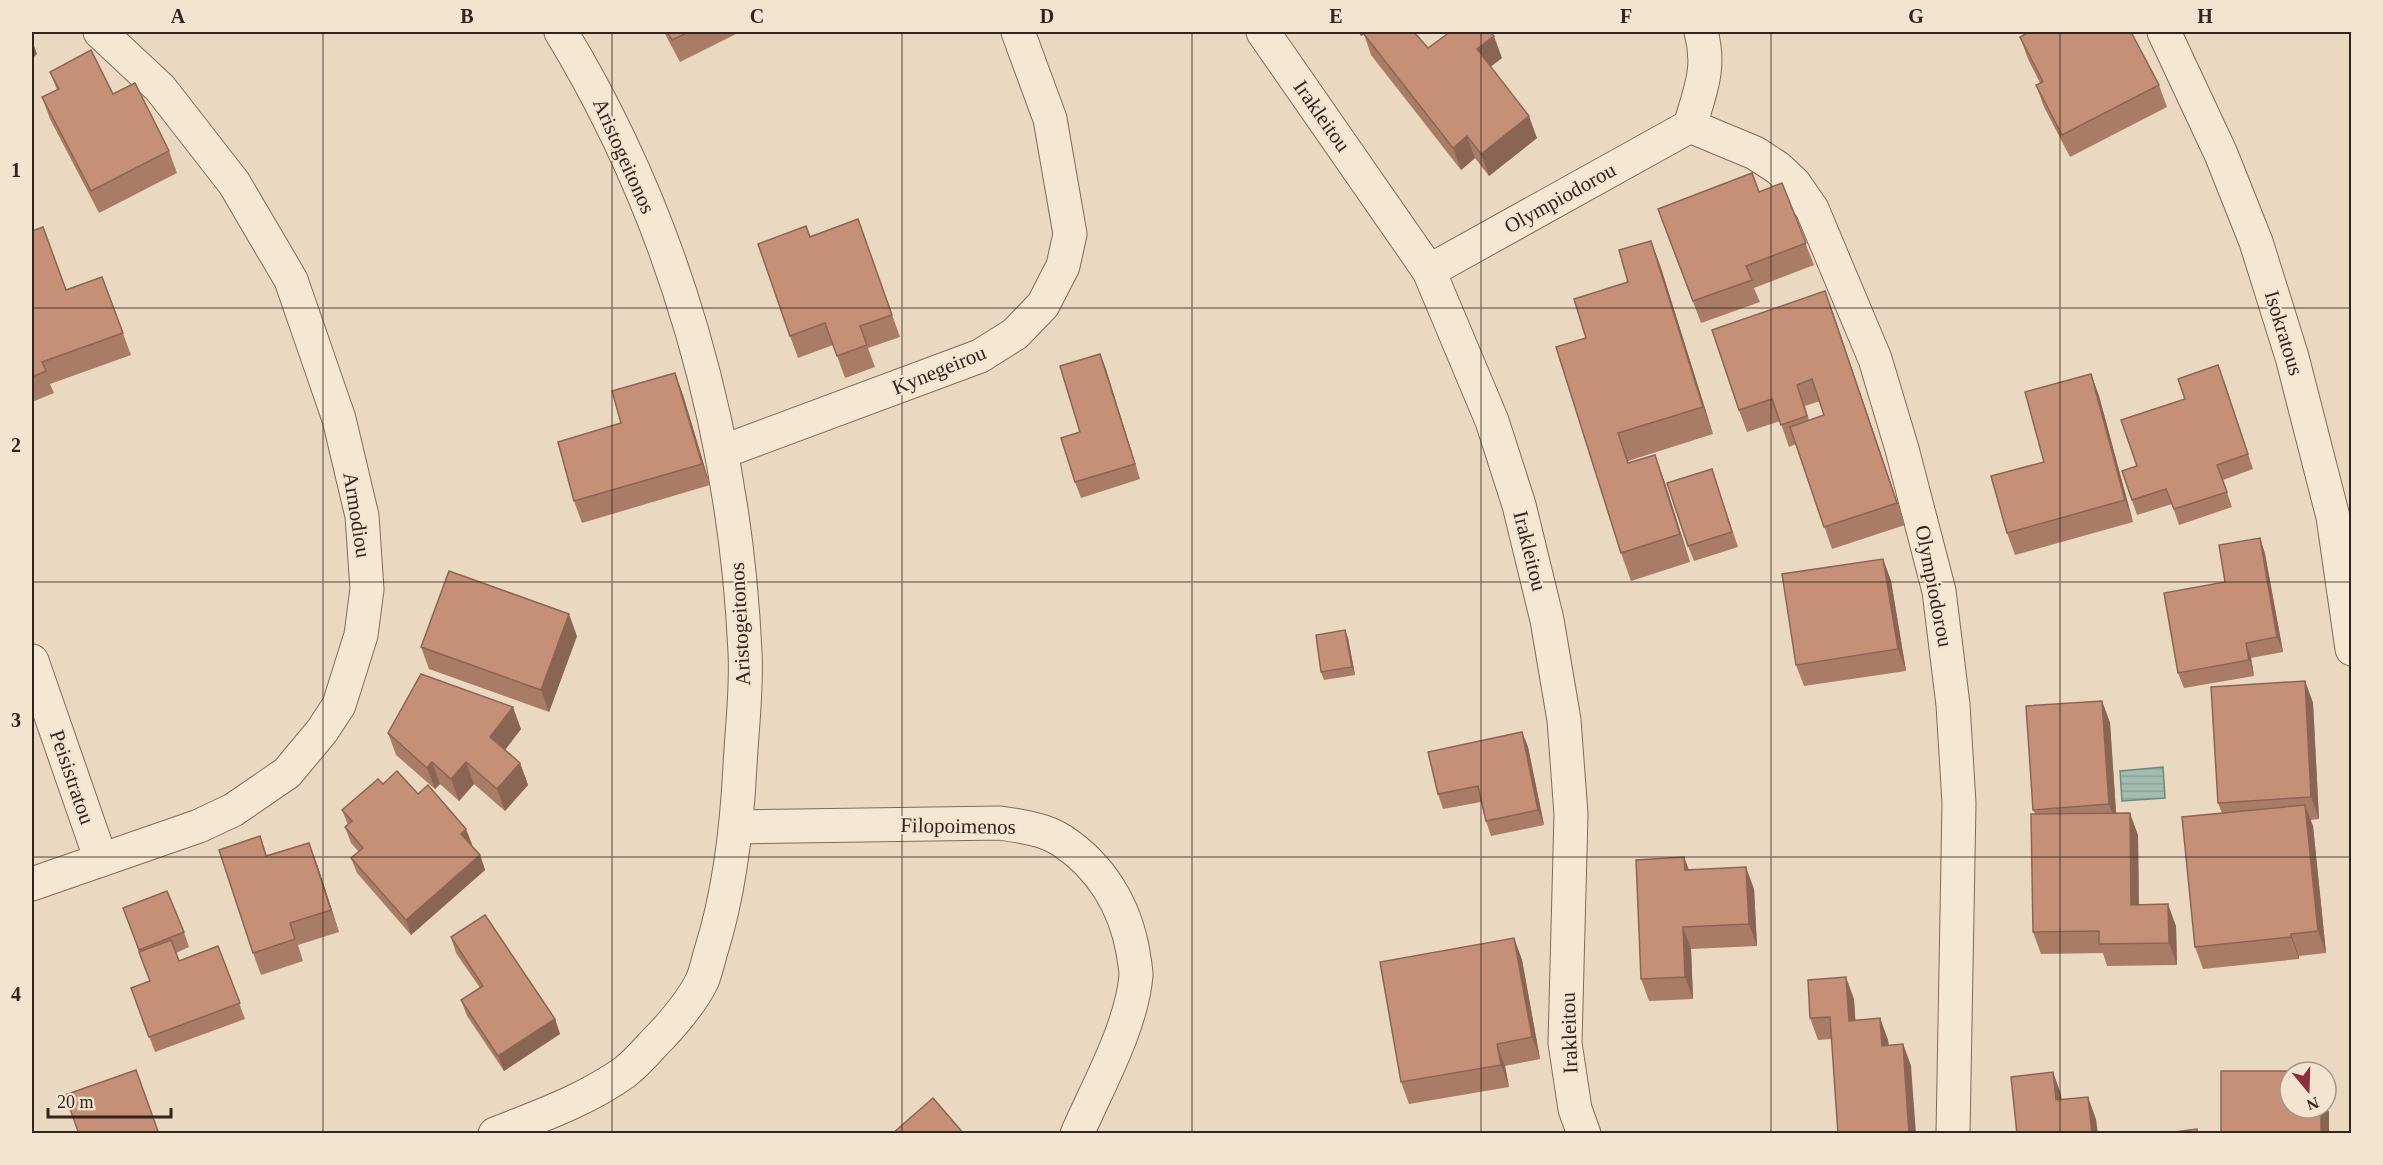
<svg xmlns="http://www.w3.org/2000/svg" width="2383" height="1165" font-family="'Times New Roman',serif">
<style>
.water{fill:url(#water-rules);stroke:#6b8a7f;stroke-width:1.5}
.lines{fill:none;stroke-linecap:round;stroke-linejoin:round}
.minor-casing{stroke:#826a59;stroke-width:35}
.minor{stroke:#f6e7d2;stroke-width:33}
.wall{fill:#aa7c67;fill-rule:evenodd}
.shaded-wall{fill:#8b6554}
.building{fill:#c69078;stroke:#8b6554;stroke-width:1.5}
.grid{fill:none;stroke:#33251d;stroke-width:1.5;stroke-opacity:0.55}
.labels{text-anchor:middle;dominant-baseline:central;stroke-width:4.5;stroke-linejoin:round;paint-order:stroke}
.street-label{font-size:21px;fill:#33251d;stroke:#f2e4cf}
.neatline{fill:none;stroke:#33251d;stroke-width:2}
.grid-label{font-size:20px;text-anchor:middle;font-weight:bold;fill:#33251d}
</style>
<defs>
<pattern id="water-rules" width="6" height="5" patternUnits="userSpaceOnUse" patternTransform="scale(1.5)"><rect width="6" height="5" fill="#a3bdb2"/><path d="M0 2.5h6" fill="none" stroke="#8da299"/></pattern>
</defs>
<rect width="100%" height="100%" fill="#ead9c0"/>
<polygon class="water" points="2163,767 2165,798 2122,801 2120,771"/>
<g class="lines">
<defs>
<g id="minor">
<polyline points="1263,32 1429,271 1492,421 1519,505 1547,620 1564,720 1571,814 1565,1043 1575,1109 1584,1134"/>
<polyline points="2164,32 2221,154 2256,242 2292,357 2333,517 2352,649"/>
<polyline points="1690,126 1755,153 1778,168 1794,183 1812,209 1875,359 1902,449 1939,591 1953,705 1959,803 1953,1134"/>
<path d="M1429,271l261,-145c10,-35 21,-58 11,-94"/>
<polyline points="722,452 980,356 1015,334 1043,305 1063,266 1070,234 1050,119 1018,32"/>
<polyline points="32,661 101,860"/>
<path d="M737,827l263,-4c20,3 44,6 61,17 40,26 64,66 72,112 1,8 3,16 3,23 -4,51 -38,111 -59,159"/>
<polyline points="32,884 199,826 233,810 287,773 322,731 339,705 361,635 367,589 362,516 339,419 291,280 234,183 160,88 100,32"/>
<path d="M495,1134c45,-18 91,-34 130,-62 13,-10 24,-24 36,-36 15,-16 31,-35 41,-55 4,-9 6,-20 9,-30 19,-60 26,-123 29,-186 2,-37 7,-76 5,-113 -10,-217 -71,-434 -184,-620"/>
</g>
</defs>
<use href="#minor" class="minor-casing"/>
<use href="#minor" class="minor"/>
</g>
<g class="wall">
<polygon points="664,32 740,32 680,62"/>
<polygon points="1358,32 1414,32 1428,48 1502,58 1490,67 1537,138 1489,176 1475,158 1461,170 1371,55 1364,34 1361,36"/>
<polygon points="2020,37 2159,85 2167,107 2070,157 2044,107 2036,85 2040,83 2028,59"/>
<polygon points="50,72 169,151 177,173 99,213 50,119 42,97 57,90"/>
<polygon points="1782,183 1814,265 1754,288 1760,302 1701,323 1666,231 1759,192"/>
<polygon points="858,219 900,337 868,348 875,367 845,378 833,345 798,358 790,336 810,236"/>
<polygon points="32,231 66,290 102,277 131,355 50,384 54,393 32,402"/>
<polygon points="1651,241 1661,268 1713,434 1628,461 1629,463 1655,455 1665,483 1690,562 1631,581 1621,553 1586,338 1628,282"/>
<path d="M1833,313l72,212 -73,24 -36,-105 -7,3 -9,-26 -33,11 -8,-22zM1820,401l4,14 -15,5 -4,-14z"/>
<polygon points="1100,354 1140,479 1081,498 1075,482 1080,432"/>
<polygon points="2091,374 2099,396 2133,522 2015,555 2007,533"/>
<polygon points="2224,380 2253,469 2223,480 2232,507 2179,525 2172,504 2137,515 2122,471 2137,466 2185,399"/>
<polygon points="683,395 710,485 582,523 574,501 621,423"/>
<polygon points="1712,469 1738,547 1694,561 1688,546"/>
<polygon points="2260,538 2265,554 2283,652 2251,658 2254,676 2184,688 2178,673 2225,582"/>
<polygon points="1883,559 1891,581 1906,671 1804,686 1796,665"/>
<polygon points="1345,630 1348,638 1355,675 1324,680 1321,672"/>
<polygon points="577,636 549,712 429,669 421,647"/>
<polygon points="2305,681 2313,703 2319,819 2310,820 2313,826 2326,953 2299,956 2299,959 2203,969 2195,947 2222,813 2218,803"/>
<polygon points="2102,701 2110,723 2116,813 2138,835 2139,905 2176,926 2177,965 2107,966 2103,953 2041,954 2033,932 2035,814 2033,810"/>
<polygon points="521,729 505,750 520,763 528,785 505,811 474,784 459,801 440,784 435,789 396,755 388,733"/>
<polygon points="1522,732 1528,747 1544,825 1491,836 1486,821 1481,802 1443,809 1438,794"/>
<polygon points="383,784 418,794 472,844 471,845 480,855 485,870 411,935 357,873 351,858 359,852 351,843 345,827 348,825 342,810"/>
<polygon points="260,836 267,856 317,864 339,932 298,945 303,961 261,975 253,953"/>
<polygon points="1684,857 1689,870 1754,889 1757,946 1691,949 1693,999 1649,1001 1641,979"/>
<polygon points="123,908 184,932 189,947 176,953 179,961 218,946 245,1019 155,1052 131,988 150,981"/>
<polygon points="451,937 555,1019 560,1034 504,1071 467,1016 461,1000 480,988 456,953"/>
<polygon points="1514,938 1522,960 1540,1059 1505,1066 1509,1087 1409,1104 1401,1082"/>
<polygon points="1854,999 1855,1020 1880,1018 1888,1040 1889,1045 1903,1044 1911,1066 1831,1039 1818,1040 1810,1018"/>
</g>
<g class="shaded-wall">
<polygon points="1359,32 1368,32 1361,36"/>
<polygon points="1494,36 1502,58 1485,71 1477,49"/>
<polygon points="34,46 37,54 32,59 32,48"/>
<polygon points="1529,116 1537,138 1489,176 1481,154"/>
<polygon points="1467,136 1475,158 1461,170 1453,148"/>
<polygon points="1651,241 1661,268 1713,434 1703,407"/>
<polygon points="1825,291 1833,313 1905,525 1897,503"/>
<polygon points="1100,354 1106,369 1140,479 1135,464"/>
<polygon points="675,373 683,395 710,485 702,464"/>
<polygon points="2091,374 2099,396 2133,522 2125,500"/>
<polygon points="1655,455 1665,483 1690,562 1680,534"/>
<polygon points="2260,538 2265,554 2283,652 2277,637"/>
<polygon points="1883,559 1891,581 1906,671 1898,649"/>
<polygon points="569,614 577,636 549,712 541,690"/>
<polygon points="1345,630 1348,638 1355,675 1352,667"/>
<polygon points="2246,643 2251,658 2254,676 2249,660"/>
<polygon points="2305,681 2313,703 2319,819 2311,797"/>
<polygon points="2102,701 2110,723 2117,826 2109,804"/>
<polygon points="513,707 521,729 498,759 490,737"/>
<polygon points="1522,732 1528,747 1544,825 1538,810"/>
<polygon points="432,762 440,784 435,789 427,768"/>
<polygon points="466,762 474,784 459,801 451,779"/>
<polygon points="520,763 528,785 505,811 497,789"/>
<polygon points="2305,805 2313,826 2326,953 2318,931"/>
<polygon points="2130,813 2138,835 2139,927 2131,905"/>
<polygon points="466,829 472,844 467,849 461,834"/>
<polygon points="309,843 317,864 339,932 331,910"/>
<polygon points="480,855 485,870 411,935 406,920"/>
<polygon points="1684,857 1692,879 1685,870"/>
<polygon points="1746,867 1754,889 1757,946 1749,924"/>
<polygon points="2168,904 2176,926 2177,965 2169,943"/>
<polygon points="1683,927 1691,949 1693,999 1685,977"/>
<polygon points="2291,934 2299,956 2299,959 2291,937"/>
<polygon points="1514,938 1522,960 1540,1059 1532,1037"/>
<polygon points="1846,977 1854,999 1857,1043 1849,1021"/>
<polygon points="1880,1018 1888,1040 1890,1068 1882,1046"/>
<polygon points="555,1019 560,1034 504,1071 498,1056"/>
<polygon points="1497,1044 1505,1066 1509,1087 1501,1065"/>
<polygon points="1903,1044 1911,1066 1916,1134 1909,1134"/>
<polygon points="2287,1071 2290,1081 2290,1101 2286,1091"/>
<polygon points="2053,1072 2061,1094 2064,1122 2056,1100"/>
<polygon points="2088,1097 2096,1119 2098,1134 2092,1134"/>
<polygon points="2326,1105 2329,1112 2329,1134 2321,1134 2321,1108 2326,1108"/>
</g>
<g class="building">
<polygon points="667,32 689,32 672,40"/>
<polygon points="1365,32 1414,32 1428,48 1450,32 1491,32 1494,36 1477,49 1529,116 1481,154 1467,136 1453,148 1363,33"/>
<polygon points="2029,32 2131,32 2159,85 2062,135 2036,85 2043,82 2020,37"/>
<polygon points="91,50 113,94 135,83 169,151 91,191 42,97 59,89 50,72"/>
<polygon points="1752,173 1759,192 1782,183 1806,243 1746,266 1752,280 1693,301 1658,209"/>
<polygon points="858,219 892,315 860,326 867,345 837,356 825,323 790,336 758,244 806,226 810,237"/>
<polygon points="43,227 66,290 102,277 123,333 42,362 46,371 32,377 32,231"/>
<polygon points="1651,241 1703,407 1618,433 1628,463 1655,455 1680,534 1621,553 1556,347 1586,338 1574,299 1628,282 1619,250"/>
<polygon points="1825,291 1897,503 1824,527 1790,427 1824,415 1812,379 1797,385 1807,416 1781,425 1772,399 1739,410 1712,330"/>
<polygon points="1100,354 1135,464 1075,482 1061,438 1080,432 1060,366"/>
<polygon points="2218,365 2248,454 2217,465 2227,492 2174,509 2166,489 2132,500 2122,471 2137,466 2121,420 2185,399 2178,379"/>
<polygon points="675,373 702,464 574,501 558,442 621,423 612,391"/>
<polygon points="2091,374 2125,500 2007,533 1991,476 2044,462 2025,392"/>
<polygon points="1712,469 1732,532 1688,546 1667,483"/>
<polygon points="2260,538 2277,637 2246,643 2249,660 2178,673 2164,593 2225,582 2219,545"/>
<polygon points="1883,559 1898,649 1796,665 1782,574"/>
<polygon points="449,571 569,614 541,690 421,647"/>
<polygon points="1345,630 1352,667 1321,672 1316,635"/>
<polygon points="421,674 513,707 490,737 520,763 497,789 466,762 451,779 432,762 427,768 388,733"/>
<polygon points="2305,681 2311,797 2218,803 2211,687"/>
<polygon points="2102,701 2109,804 2033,810 2026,706"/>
<polygon points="1522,732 1538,810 1486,821 1478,786 1438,794 1428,752"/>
<polygon points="397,771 418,794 428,785 466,829 461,834 480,855 406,920 351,858 363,848 345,827 352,821 342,810 378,779 383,784"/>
<polygon points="2305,805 2318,931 2291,934 2291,937 2195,947 2182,817"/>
<polygon points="2130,813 2131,905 2168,904 2169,943 2099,944 2099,931 2033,932 2031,814"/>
<polygon points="260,836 266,856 309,843 331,910 290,923 295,939 253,953 219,850"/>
<polygon points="1684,857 1685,870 1746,867 1749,924 1683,927 1685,977 1641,979 1636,860"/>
<polygon points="167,891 184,932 139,950 123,908"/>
<polygon points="485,915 555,1019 498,1056 461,1000 483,986 451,937"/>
<polygon points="1514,938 1532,1037 1497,1044 1501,1065 1401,1082 1380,962"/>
<polygon points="171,940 179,961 218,946 240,1003 149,1037 131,988 150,981 139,952"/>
<polygon points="1846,977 1849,1021 1880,1018 1882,1046 1903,1044 1909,1134 1838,1134 1830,1017 1810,1018 1808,980"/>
<polygon points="136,1070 159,1134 79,1134 65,1095"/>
<polygon points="2221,1071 2287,1071 2286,1091 2290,1091 2290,1108 2321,1108 2321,1134 2221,1134"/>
<polygon points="2053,1072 2056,1100 2088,1097 2092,1134 2017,1134 2011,1077"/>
<polygon points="933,1098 964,1134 892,1134"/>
<polygon points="2197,1129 2198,1134 2158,1134"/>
</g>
<path class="grid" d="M323,32v1102M612,32v1102M902,32v1102M1192,32v1102M1481,32v1102M1771,32v1102M2060,32v1102M32,308h2320M32,582h2320M32,857h2320"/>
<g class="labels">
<g class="street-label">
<text transform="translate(1322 116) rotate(55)">Irakleitou</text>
<text transform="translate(624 156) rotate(66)">Aristogeitonos</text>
<text transform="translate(1560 198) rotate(-29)">Olympiodorou</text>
<text transform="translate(2284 333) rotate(73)">Isokratous</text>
<text transform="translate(939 370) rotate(-22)">Kynegeirou</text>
<text transform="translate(357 515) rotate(81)">Armodiou</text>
<text transform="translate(1530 551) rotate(76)">Irakleitou</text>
<text transform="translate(1934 586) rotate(79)">Olympiodorou</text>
<text transform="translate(740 624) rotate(-93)">Aristogeitonos</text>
<text transform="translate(72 777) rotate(71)">Peisistratou</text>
<text transform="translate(958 826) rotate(1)">Filopoimenos</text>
<text transform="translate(1569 1033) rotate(-92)">Irakleitou</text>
</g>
</g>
<rect width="2383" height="1165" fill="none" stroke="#f2e4cf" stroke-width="66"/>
<g transform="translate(2308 1090) rotate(161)"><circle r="28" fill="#f2e4cf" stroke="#a69888" stroke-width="1.5"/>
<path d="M0-4.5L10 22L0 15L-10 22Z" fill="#8d2e39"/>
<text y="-9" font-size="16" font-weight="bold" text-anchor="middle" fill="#33251d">N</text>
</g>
<path d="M48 1108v9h123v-9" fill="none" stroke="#33251d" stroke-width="3"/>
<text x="57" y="1108" font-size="18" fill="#33251d" stroke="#f2e4cf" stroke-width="4.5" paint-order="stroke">20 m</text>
<rect x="33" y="33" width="2317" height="1099" class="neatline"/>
<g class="grid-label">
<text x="178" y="23">A</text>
<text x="467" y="23">B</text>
<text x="757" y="23">C</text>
<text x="1047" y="23">D</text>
<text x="1336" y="23">E</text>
<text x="1626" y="23">F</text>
<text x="1916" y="23">G</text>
<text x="2205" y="23">H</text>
<text x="16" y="177">1</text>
<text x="16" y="452">2</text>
<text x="16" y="727">3</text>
<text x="16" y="1001">4</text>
</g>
</svg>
